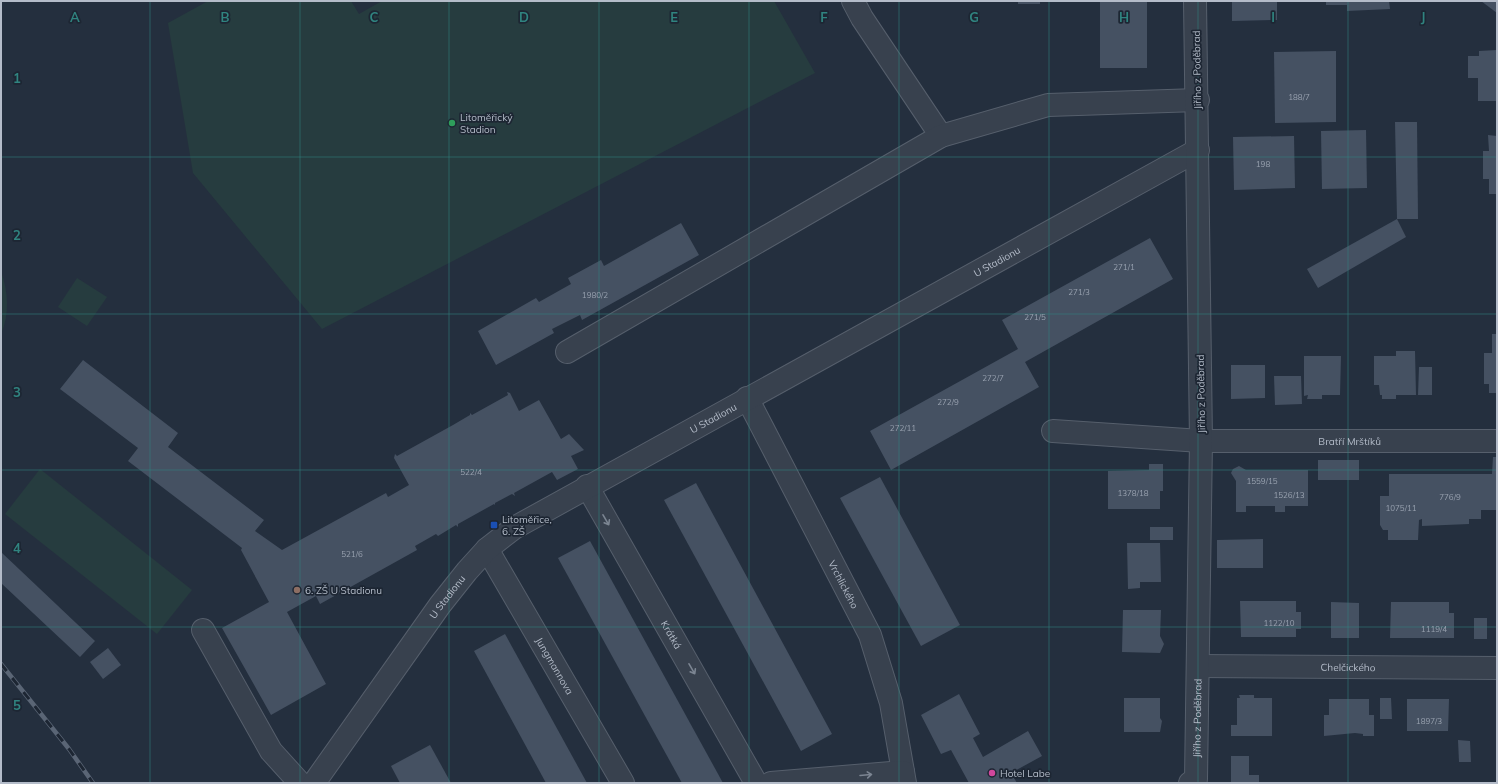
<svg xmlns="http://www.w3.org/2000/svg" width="1498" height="784" font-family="Mulish,sans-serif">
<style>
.green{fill:#263c3f}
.building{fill:#455162}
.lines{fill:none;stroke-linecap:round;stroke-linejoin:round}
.minor-casing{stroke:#565f6c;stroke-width:24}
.minor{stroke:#38414e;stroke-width:22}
.rail-casing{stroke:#5a6575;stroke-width:4.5}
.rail{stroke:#1d2633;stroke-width:3;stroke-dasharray:9;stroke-linecap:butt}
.oneway{stroke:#7c8592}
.grid{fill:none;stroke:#308480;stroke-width:1;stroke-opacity:0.55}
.leisure-dot{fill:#2e9e5b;stroke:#1d2633;stroke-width:1.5}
.transit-dot{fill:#1a4fb4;stroke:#1d2633;stroke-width:1.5}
.education-dot{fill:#8d6e63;stroke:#1d2633;stroke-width:1.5}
.hotel-dot{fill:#d1479c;stroke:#1d2633;stroke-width:1.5}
.labels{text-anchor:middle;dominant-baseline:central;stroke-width:3.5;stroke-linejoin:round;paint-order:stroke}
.number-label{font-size:8px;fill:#98a1af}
.street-label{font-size:10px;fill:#b4bcc9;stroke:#1d2633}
.poi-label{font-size:10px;fill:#b4bcc9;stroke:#1d2633;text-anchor:start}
.grid-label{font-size:13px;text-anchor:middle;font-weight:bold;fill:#308480;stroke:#1d2633;stroke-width:3.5;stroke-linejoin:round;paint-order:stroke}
</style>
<rect width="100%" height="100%" fill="#242f3e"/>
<g class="green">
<polygon points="208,1 351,1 359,14 382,1 774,1 815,73 322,329 193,173 168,23"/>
<path d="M1,271c7,20 9,43 0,63z"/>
<polygon points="77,278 107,297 87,326 58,307"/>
<polygon points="40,469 192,590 157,634 5,514"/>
</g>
<g class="building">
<rect x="1018" y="1" width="22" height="3"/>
<rect x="1100" y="1" width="47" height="67"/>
<polygon points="1232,1 1277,1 1277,20 1232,21"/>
<polygon points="1326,1 1389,1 1390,9 1347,11 1347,5 1326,5"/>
<polygon points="1481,1 1497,1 1497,13"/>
<polygon points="1497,50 1497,101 1478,101 1478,78 1468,78 1468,56 1479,56 1479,51"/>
<polygon points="1336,51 1336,122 1275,123 1274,52"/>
<polygon points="1395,122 1417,122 1418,219 1397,219"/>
<polygon points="1366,130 1367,188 1322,189 1321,131"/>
<polygon points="1488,135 1497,136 1497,194 1489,194 1489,179 1483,179 1483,151 1489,151"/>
<polygon points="1294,136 1295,188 1234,190 1233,137"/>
<polygon points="1397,219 1406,237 1318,288 1307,269"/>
<polygon points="681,223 699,255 582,320 580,315 552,329 554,333 496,365 478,331 536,298 539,302 571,284 568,278 601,260 604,266"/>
<polygon points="1150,238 1173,279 1025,362 1039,387 891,470 870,431 1018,349 1002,320"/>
<polygon points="1492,334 1497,334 1497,393 1489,393 1489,384 1484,384 1484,353 1492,353"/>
<polygon points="1396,351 1415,351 1416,395 1396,395 1396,399 1382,399 1382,395 1380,395 1379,385 1374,385 1374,356 1396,356"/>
<polygon points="1304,356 1341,356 1340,395 1322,395 1322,399 1307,399 1308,395 1304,396"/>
<polygon points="83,360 178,433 168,447 264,520 255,531 282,550 386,493 388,497 409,485 394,458 395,454 397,456 453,425 470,415 470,413 472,415 508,395 507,392 510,393 519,411 539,400 561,439 569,434 584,450 571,456 578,469 557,480 552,472 514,493 515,496 512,494 495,503 495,505 494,504 458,524 458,527 456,525 438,536 436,534 415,546 417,550 320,604 316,596 287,612 326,684 271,715 222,628 269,602 241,550 242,548 128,461 138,448 60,389"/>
<polygon points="1231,365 1265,365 1265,398 1231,399"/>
<polygon points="1419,367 1432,367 1432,395 1418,395"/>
<polygon points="1274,376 1301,376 1302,404 1275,405"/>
<polygon points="1493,457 1497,457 1497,510 1481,510 1481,519 1469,519 1469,524 1422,526 1422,519 1419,520 1418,540 1388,540 1388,530 1383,530 1380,525 1380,496 1389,496 1389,474 1492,474"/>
<rect x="1318" y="460" width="41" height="20"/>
<polygon points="1149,464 1163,464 1163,491 1160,491 1160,509 1108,509 1108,471 1149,470"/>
<polygon points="1239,466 1246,470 1308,470 1308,506 1285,506 1285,512 1275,512 1275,506 1246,506 1246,512 1236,512 1236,481 1231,473 1233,469"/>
<polygon points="880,477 960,625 921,646 840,498"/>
<polygon points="696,483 832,734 801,751 664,500"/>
<rect x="1150" y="527" width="23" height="13"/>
<polygon points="1263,539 1263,568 1217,568 1217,540"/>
<polygon points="590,541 723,783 682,783 558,558"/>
<polygon points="1127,543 1160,543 1161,582 1140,582 1140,588 1128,589"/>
<polygon points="1,552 95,641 80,657 1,583"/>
<polygon points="1240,601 1296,601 1296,612 1301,612 1301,629 1296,629 1296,637 1241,637"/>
<polygon points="1331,602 1359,603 1359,638 1331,638"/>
<polygon points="1391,602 1449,602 1449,613 1454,613 1454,638 1390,638"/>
<polygon points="1123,610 1161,610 1160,636 1164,644 1160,653 1122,652"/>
<rect x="1474" y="618" width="13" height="21"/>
<polygon points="505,634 587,783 546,783 474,651"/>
<polygon points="108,648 121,665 103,679 90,662"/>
<polygon points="959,694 980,734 973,738 983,757 1028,731 1042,756 1011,773 1017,783 969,783 951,750 941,754 921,715"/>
<polygon points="1239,695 1254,695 1254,698 1272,698 1272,736 1231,736 1231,725 1237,725 1237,698 1240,698"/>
<polygon points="1124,698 1160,698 1160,718 1162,721 1160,732 1124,732"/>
<polygon points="1380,698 1391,698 1392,719 1380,719"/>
<polygon points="1329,699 1369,699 1369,715 1374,715 1374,736 1363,736 1363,734 1355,733 1324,736 1324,715 1329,715"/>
<polygon points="1407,699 1449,699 1448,731 1407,731"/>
<polygon points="1458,740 1470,741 1471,762 1459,762"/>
<polygon points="430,745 451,783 400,783 391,766"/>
<polygon points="1231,756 1249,756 1249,775 1259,775 1259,783 1231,783"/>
</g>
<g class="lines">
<defs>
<g id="minor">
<polyline points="853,1 862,18 941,136"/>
<polyline points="567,352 941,136 1048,105 1198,100"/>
<path id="s1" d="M747,398l123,237 21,68 14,80"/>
<path id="s2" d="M1053,431l148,10h296"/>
<path id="s3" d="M587,486l169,297"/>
<path id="s4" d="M487,549l136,234"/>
<polyline points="203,630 271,751 300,783"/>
<path id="s5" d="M1198,666l299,2"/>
<path id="s6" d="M314,783l126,-178 27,-34 20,-22 27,-21 684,-378"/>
<polyline points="771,783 903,772"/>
<path id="s7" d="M1190,783l6,-4 5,-338 -6,-440"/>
</g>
</defs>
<use href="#minor" class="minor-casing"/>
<use href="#minor" class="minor"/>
<defs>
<polyline id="rail" points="1,664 69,749 93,783"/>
</defs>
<use href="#rail" class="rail-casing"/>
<use href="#rail" class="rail"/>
</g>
<defs><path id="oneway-shaft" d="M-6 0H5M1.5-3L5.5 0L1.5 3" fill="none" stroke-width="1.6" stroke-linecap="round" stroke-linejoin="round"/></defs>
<g class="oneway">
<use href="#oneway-shaft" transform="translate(606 520) rotate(60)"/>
<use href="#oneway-shaft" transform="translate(692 669) rotate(60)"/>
<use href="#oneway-shaft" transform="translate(866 775) rotate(-5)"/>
</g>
<path class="grid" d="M150,1v782M300,1v782M449,1v782M599,1v782M749,1v782M899,1v782M1049,1v782M1198,1v782M1348,1v782M1,157h1496M1,314h1496M1,470h1496M1,627h1496"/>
<circle class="leisure-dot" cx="452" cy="123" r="4"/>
<rect class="transit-dot" x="490" y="521" width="8" height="8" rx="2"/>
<circle class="education-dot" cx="297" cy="590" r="4"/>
<circle class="hotel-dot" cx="992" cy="773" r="4"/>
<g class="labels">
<g class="number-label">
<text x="1299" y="97">188/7</text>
<text x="1263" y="164">198</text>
<text x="1124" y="267">271/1</text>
<text x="1079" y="292">271/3</text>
<text x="595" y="295">1980/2</text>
<text x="1035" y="317">271/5</text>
<text x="993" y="378">272/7</text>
<text x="948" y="402">272/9</text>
<text x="903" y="428">272/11</text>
<text x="471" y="472">522/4</text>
<text x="1262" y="481">1559/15</text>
<text x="1133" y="493">1378/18</text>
<text x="1289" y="495">1526/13</text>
<text x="1450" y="497">776/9</text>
<text x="1401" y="508">1075/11</text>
<text x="352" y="554">521/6</text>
<text x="1279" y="623">1122/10</text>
<text x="1434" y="629">1119/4</text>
<text x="1429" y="721">1897/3</text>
</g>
<g class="street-label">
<text transform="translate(1197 70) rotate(-91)">Jiřího z Poděbrad</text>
<text stroke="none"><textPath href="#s6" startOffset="877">U Stadionu</textPath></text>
<text transform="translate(1201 394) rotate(-91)">Jiřího z Poděbrad</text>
<text stroke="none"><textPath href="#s6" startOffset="553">U Stadionu</textPath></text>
<text stroke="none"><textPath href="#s2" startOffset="297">Bratří Mrštíků</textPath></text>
<text stroke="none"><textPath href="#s1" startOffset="210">Vrchlického</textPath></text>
<text stroke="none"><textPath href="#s6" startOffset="229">U Stadionu</textPath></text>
<text stroke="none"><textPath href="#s3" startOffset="171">Krátká</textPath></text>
<text stroke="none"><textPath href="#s4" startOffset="135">Jungmannova</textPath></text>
<text stroke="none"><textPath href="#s5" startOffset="150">Chelčického</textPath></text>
<text stroke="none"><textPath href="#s7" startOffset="68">Jiřího z Poděbrad</textPath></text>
</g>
<g class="poi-label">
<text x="460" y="117">Litoměřický<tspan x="460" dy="12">Stadion</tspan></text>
<text x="502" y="519">Litoměřice,<tspan x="502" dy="12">6. ZŠ</tspan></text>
<text x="305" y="590">6. ZŠ U Stadionu</text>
<text x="1000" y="773">Hotel Labe</text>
</g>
</g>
<g class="grid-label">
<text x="75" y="22">A</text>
<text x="225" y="22">B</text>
<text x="374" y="22">C</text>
<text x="524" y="22">D</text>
<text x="674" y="22">E</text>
<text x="824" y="22">F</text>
<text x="974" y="22">G</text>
<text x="1124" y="22">H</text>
<text x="1273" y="22">I</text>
<text x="1423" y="22">J</text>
<text x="17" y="83">1</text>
<text x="17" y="240">2</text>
<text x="17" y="397">3</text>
<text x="17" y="553">4</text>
<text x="17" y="710">5</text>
</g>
<rect width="1498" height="784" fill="none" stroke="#b4bcc9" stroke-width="4"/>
</svg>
